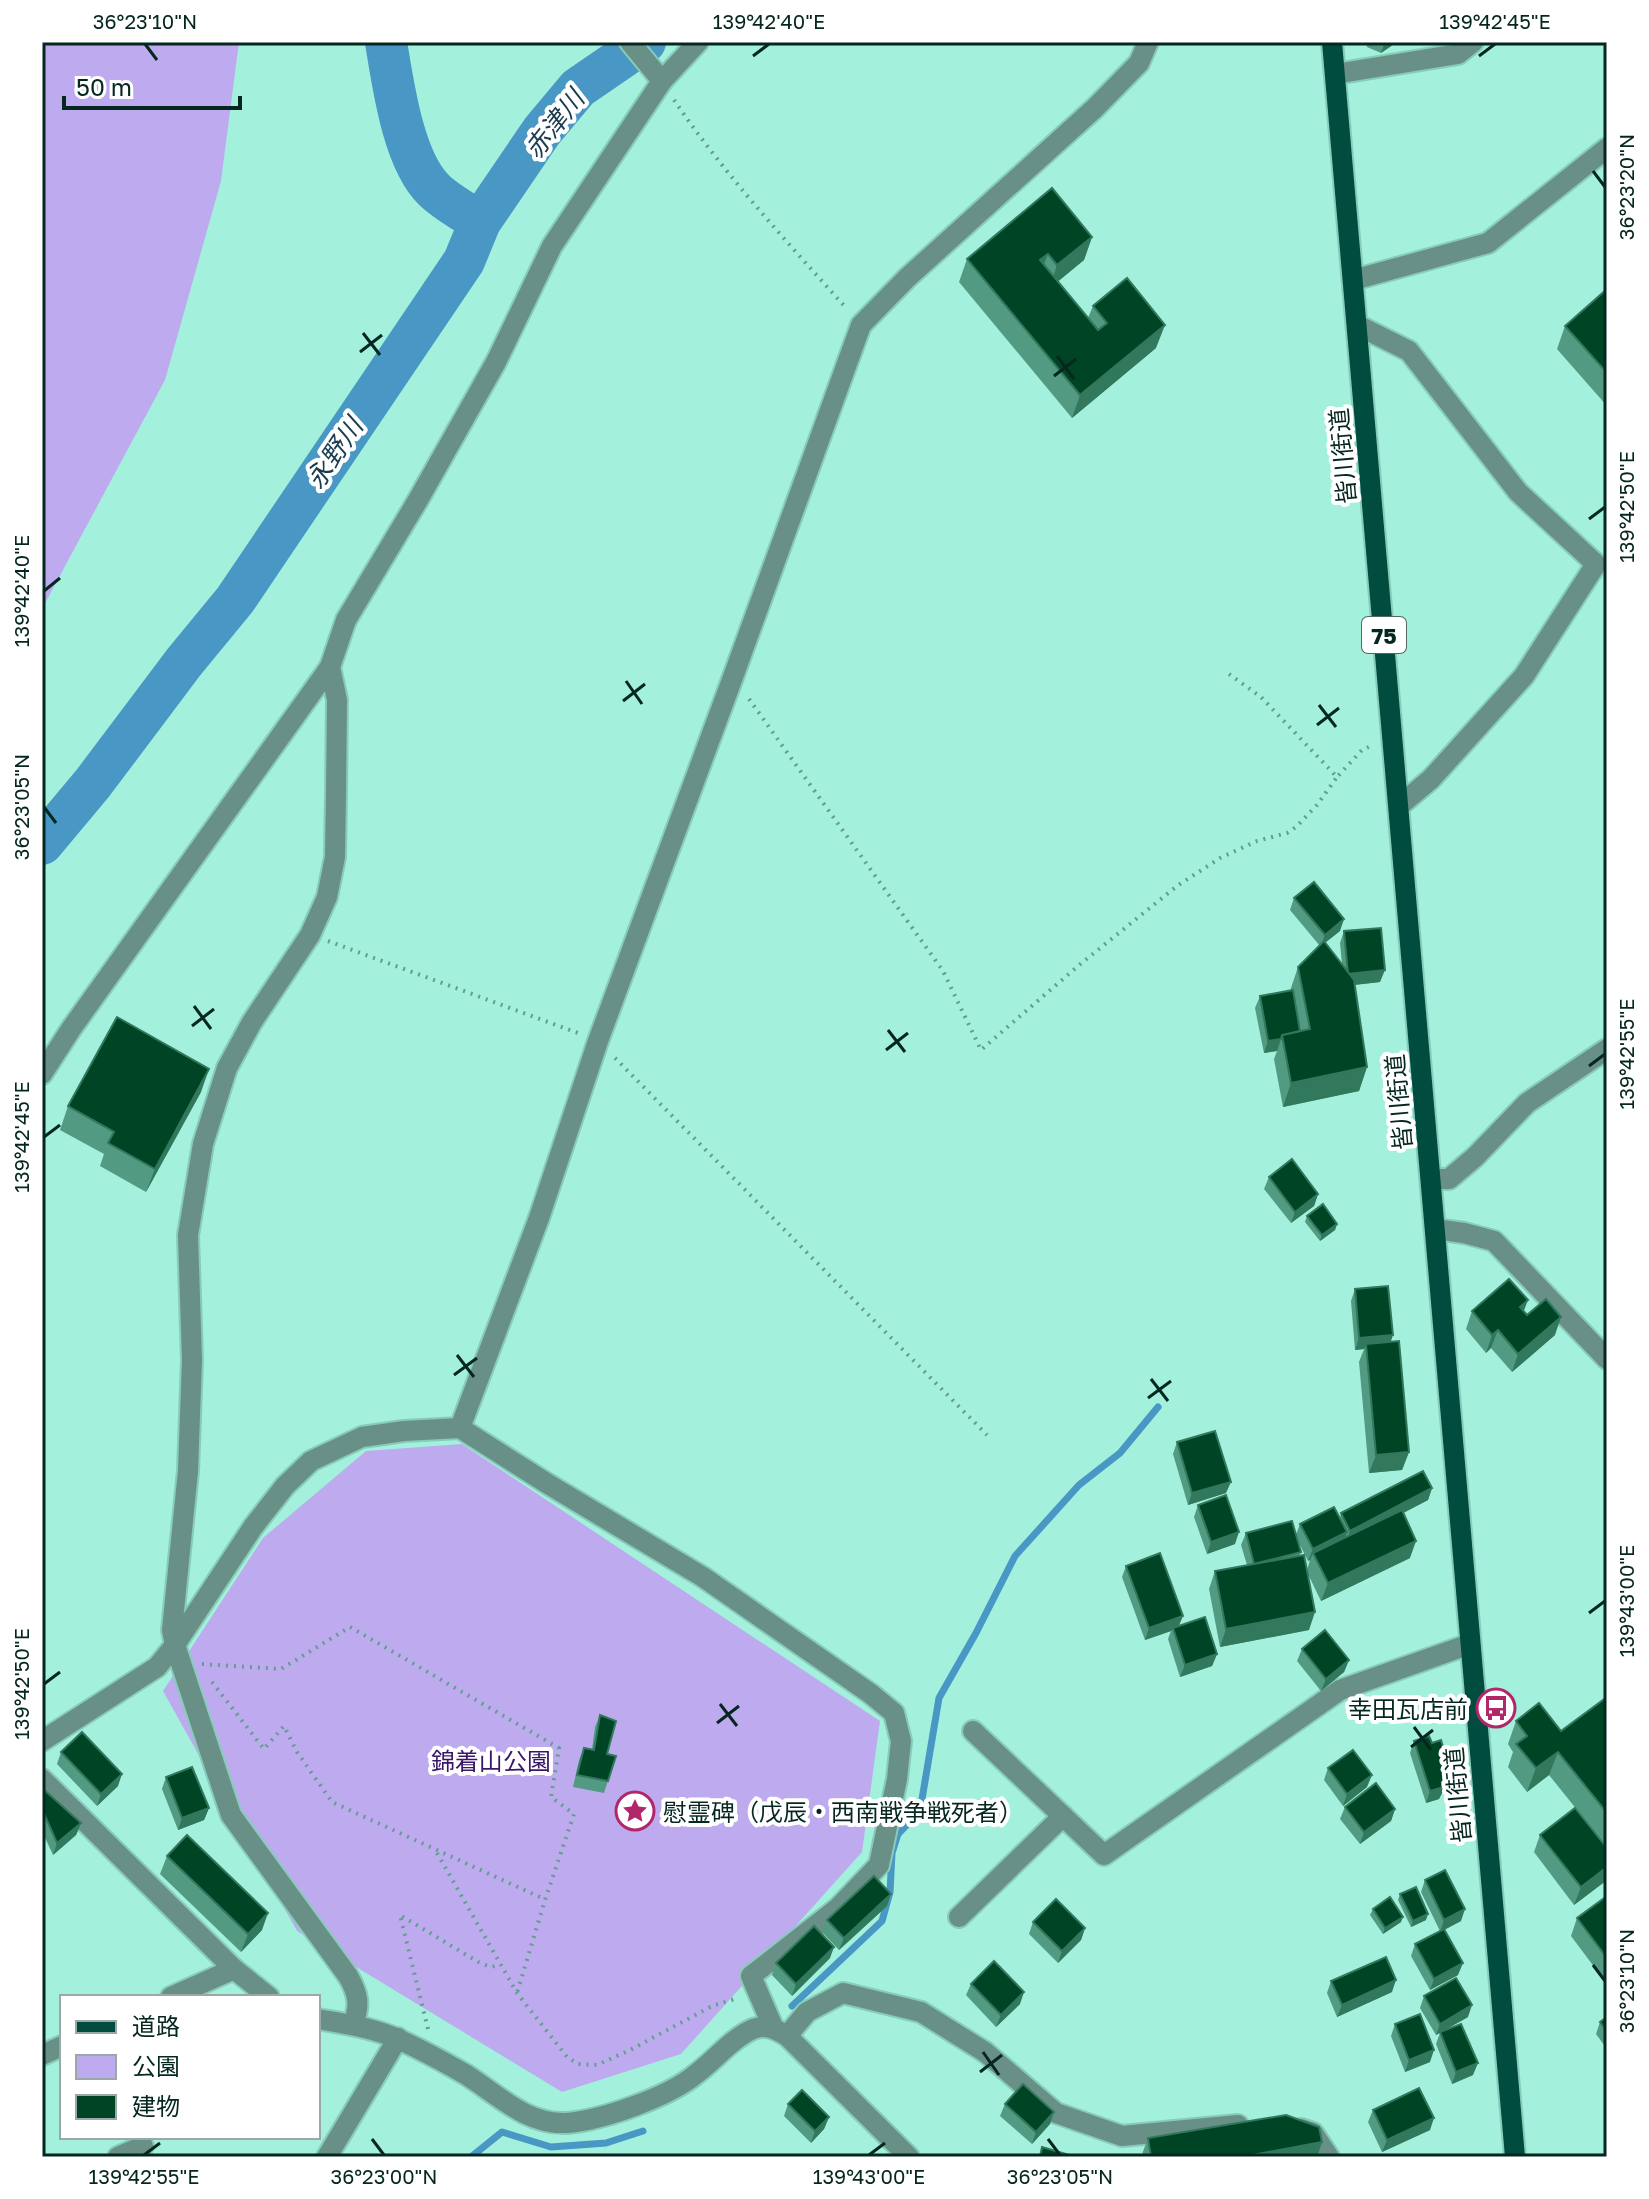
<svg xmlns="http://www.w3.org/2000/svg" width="1649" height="2199" font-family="'Golos Text','Noto Sans JP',sans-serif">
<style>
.green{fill:#beabef}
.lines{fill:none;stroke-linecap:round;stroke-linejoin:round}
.stream{stroke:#4897c4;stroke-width:7}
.river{stroke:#4897c4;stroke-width:42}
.minor-casing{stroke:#87ccba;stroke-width:24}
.tertiary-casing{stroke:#87ccba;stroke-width:24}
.primary-casing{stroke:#87ccba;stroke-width:24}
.path{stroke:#629d8f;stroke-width:4;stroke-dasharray:2 6;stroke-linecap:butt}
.minor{stroke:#699086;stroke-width:20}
.tertiary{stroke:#699086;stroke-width:20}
.primary{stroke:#004d40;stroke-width:20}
.wall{fill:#529a81;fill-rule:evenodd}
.shaded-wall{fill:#31785d}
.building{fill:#004426;stroke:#31785d;stroke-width:2}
.ticks{fill:none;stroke:#062720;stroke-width:3}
.labels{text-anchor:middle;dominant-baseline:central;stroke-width:8;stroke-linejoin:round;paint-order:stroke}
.shield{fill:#fff;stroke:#516863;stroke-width:2}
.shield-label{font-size:22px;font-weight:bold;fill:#062720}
.street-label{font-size:24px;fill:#062720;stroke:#fff}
.poi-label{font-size:24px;fill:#062720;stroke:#fff;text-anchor:end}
.park-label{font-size:24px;fill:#381668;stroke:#fff}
.water-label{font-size:26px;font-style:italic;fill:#1a3c50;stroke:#fff}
.neatline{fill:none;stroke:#062720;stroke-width:3}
.ticks-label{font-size:20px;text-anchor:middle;fill:#062720}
</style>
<rect width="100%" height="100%" fill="#a3f0dc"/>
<g class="green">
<polygon points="42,42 239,42 221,181 165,380 42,609"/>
<polygon points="462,1444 880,1721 862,1852 681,2054 562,2092 297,1931 163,1691 263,1538 366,1451"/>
</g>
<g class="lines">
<g class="stream">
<polyline points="792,2006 882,1921 890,1892 892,1853 898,1834 920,1811 939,1698 976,1633 1015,1556 1079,1485 1120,1453 1158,1407"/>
<polyline points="471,2157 502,2132 551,2147 606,2143 643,2131"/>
</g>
<g class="river">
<path d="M386,42c7,42 17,118 48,148 12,12 31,22 46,32"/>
<polyline points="42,844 93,783 184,662 235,600 464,261 480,222 542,131 578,88 645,42"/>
</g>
<defs>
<g id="minor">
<polyline points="630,42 662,81"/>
<polyline points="1335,74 1458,54 1473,42"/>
<polyline points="1353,280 1488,243 1607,148"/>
<polyline points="1357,325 1409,351 1518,492 1596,564 1524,676 1431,779 1399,806"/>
<path d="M330,667l7,33 -1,94 -1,63 -8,40 -17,38 -58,87 -25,46 -24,76 -15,91 4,125 -4,111 -16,159 3,15 56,170 117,161c11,19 12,29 5,49"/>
<polyline points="42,1074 71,1029 330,667 346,620 418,500 496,362 552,246 662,81 698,42"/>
<polyline points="1431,1179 1449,1179 1475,1157 1527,1103 1607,1049"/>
<polyline points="460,1428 539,1218 598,1041 733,677 861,325 907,278 1095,108 1139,63 1148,42"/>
<polyline points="973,1731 1104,1855 1340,1690 1470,1644"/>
<polyline points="42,1741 157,1667 175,1645 253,1527 285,1486 311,1461 362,1437 404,1431 460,1428 548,1484 703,1577 871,1694 894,1713 901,1741 897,1779 879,1865 838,1908 751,1976 773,2027"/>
<polyline points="959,1917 1063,1816"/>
<polyline points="171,1997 234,1969"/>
<polyline points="787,2036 807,2012 843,1993 921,2012 985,2052 1056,2113 1122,2136 1238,2125"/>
<polyline points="42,2055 62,2046"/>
<polyline points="1301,2129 1313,2133 1329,2157"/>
<polyline points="118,2157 143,2146"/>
<polyline points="327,2157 398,2038"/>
</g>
<g id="tertiary">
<polyline points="1435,1229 1464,1233 1494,1241 1607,1359"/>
<polyline points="42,1779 234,1969 269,1997"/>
<path d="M318,2019c27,5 57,9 82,21 22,10 44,22 65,34 32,20 61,51 102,49 35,-3 102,-26 129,-49 19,-14 35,-35 57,-45 13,-5 23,0 34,7l122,121"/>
</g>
<polyline id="primary" points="1332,42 1515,2157"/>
</defs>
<use href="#minor" class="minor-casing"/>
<use href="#tertiary" class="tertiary-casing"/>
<use href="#primary" class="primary-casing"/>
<g class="path">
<path d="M674,100c51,75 113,142 173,209"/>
<polyline points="1229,674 1261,697 1337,777 1362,750 1371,746"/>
<polyline points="749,699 943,971 981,1050 1078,966 1177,886 1220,858 1257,841 1287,833 1296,827 1317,805 1337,777"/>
<polyline points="328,941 578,1033"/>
<polyline points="615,1058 987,1435"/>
<polyline points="202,1664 281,1669 350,1627 559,1748 551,1797 574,1814 545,1900 517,1993"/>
<polyline points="212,1682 264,1749 284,1726 297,1752 332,1802 544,1899"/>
<polyline points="437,1853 517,1993 567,2057 578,2064 597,2065 630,2050 712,2006 738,1998"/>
<polyline points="428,2029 400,1915 480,1963 491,1967 499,1965"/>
</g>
<use href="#minor" class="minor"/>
<use href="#tertiary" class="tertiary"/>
<use href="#primary" class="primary"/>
</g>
<g class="wall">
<polygon points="1366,42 1397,42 1381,53 1367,47"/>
<polygon points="1092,237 1084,260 1058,281 1088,318 1093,306 1156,348 1072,418 959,282 967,259"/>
<polygon points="1607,289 1607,406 1557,349 1565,326"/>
<polygon points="1294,898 1340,931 1325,942 1342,964 1340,943 1344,931 1380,982 1355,985 1367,1067 1359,1091 1283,1107 1274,1059 1277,1051 1264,1053 1255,1008 1260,996 1290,991 1298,967 1320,946 1290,910"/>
<polygon points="201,1092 146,1192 100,1166 104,1154 60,1130 68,1106"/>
<polygon points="1269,1177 1318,1194 1314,1206 1291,1223 1264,1189"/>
<polygon points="1307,1216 1337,1224 1335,1230 1320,1241 1305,1222"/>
<polygon points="1355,1289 1390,1342 1409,1452 1402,1470 1369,1473 1359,1362 1364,1349 1355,1350 1351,1301"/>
<polygon points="1472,1311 1524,1311 1527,1315 1555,1335 1512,1372 1491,1348 1486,1353 1466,1329"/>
<polygon points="1177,1442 1226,1493 1188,1505 1173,1454"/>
<path d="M1432,1488l-4,12 -25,13 7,45 -89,43 -14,-29 2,58 -89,17 -11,-58 6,-18 32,-6 -6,-20 5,-12 50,2 4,-11 40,-6 1,-5zM1296,1537l12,24 2,-1 -3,10 -8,-14 2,-4z"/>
<polygon points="1198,1505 1235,1544 1207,1554 1194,1517"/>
<polygon points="1126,1566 1179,1625 1217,1654 1212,1666 1180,1677 1168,1639 1171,1631 1145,1640 1122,1577"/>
<polygon points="1302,1649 1349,1660 1344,1672 1321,1691 1297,1661"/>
<polygon points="1607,1697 1607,1847 1549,1775 1527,1792 1508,1767 1513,1752 1508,1744 1516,1721 1561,1731"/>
<polygon points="600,1715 607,1754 616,1756 604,1793 573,1787 579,1760 584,1748 592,1749 595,1727"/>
<polygon points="1414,1741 1432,1743 1453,1779 1448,1791 1442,1793 1439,1799 1426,1803 1410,1753"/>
<polygon points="61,1752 118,1786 97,1806 57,1764"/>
<polygon points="1328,1768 1367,1787 1343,1806 1324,1780"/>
<polygon points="166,1777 209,1808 204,1820 178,1830 162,1789"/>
<polygon points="42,1788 81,1823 76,1835 53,1855 42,1831"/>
<polygon points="1345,1807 1395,1809 1391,1821 1360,1844 1340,1819"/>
<polygon points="1540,1835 1607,1848 1607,1880 1574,1905 1534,1852"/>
<polygon points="167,1856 262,1930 241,1952 160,1874"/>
<polygon points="1425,1880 1461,1921 1444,1930 1458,1975 1430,1990 1411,1956 1415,1944 1440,1931 1421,1892"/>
<polygon points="891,1894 887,1906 839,1950 822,1932 827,1920"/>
<polygon points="1400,1894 1426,1920 1411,1927 1398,1900"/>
<polygon points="1607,1896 1607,1984 1571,1936 1577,1918"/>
<polygon points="1373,1909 1401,1922 1383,1934 1370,1915"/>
<polygon points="1033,1922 1085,1928 1081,1940 1058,1963 1029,1934"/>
<polygon points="830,1958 792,1996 772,1975 776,1963"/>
<polygon points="1331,1981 1392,1992 1337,2017 1327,1993"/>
<polygon points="971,1984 1020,2004 996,2027 966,1995"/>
<polygon points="1424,1996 1468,2017 1445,2030 1473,2075 1452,2084 1436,2044 1440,2033 1436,2035 1420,2008"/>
<polygon points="1607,2017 1607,2049 1596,2034 1600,2022"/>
<polygon points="1395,2024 1430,2062 1405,2072 1391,2036"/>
<polygon points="788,2104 829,2117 824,2129 811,2143 784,2116"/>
<polygon points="1005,2104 1054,2112 1050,2124 1032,2144 1000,2116"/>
<polygon points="1373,2110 1430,2130 1382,2152 1368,2122"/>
<polygon points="1148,2138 1317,2157 1141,2157"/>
</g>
<g class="shaded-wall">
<polygon points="1385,42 1397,42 1381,53"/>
<polygon points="1092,237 1084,260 1049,289 1057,265"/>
<polygon points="1048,254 1039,277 1040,260"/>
<polygon points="1165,325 1156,348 1072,418 1080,395"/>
<polygon points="1344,919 1340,931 1320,947 1325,935"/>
<polygon points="1385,970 1380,982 1344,986 1348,974"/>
<polygon points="1281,1039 1277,1051 1264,1053 1268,1041"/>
<polygon points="1367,1067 1359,1091 1283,1107 1291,1083"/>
<polygon points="209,1069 201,1092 146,1192 155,1169"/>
<polygon points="1318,1194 1314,1206 1291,1223 1295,1212"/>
<polygon points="1337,1224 1335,1230 1320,1241 1322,1235"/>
<polygon points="1528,1300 1521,1318 1520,1307"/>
<polygon points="1561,1317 1555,1335 1512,1372 1518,1354"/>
<polygon points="1498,1330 1491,1348 1486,1353 1492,1335"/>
<polygon points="1393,1335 1389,1347 1366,1344 1364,1349 1355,1350 1359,1338"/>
<polygon points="1409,1452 1402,1470 1369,1473 1376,1455"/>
<polygon points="1231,1482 1226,1493 1188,1505 1192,1493"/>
<polygon points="1432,1488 1428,1500 1346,1543 1350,1531"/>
<polygon points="1239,1532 1235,1544 1207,1554 1211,1542"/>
<polygon points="1347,1532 1343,1544 1313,1553 1310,1560 1308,1561 1313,1549"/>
<polygon points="1416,1541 1410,1558 1321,1601 1328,1583"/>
<polygon points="1315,1612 1309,1630 1220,1647 1226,1629"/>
<polygon points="1183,1616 1178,1628 1173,1628 1171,1631 1145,1640 1149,1628"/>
<polygon points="1217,1654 1212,1666 1180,1677 1185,1665"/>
<polygon points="1349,1660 1344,1672 1321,1691 1326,1679"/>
<polygon points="1558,1752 1549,1775 1527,1792 1536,1768"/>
<polygon points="122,1774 118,1786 97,1806 101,1794"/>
<polygon points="1372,1775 1367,1787 1343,1806 1347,1794"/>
<polygon points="1453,1779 1448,1791 1442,1793 1439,1799 1426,1803 1430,1791 1442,1782"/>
<polygon points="209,1808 204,1820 178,1830 182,1818"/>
<polygon points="1395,1809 1391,1821 1360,1844 1364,1832"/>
<polygon points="81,1823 76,1835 53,1855 57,1843"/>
<polygon points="1607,1867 1607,1880 1574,1905 1581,1887"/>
<polygon points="891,1894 887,1906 839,1950 844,1938"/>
<polygon points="1465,1909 1461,1921 1440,1932 1444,1920"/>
<polygon points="268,1913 262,1930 241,1952 248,1934"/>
<polygon points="1428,1914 1426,1920 1411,1927 1413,1921"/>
<polygon points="1403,1917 1401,1922 1383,1934 1385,1928"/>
<polygon points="1085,1928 1081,1940 1058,1963 1062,1951"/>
<polygon points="834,1947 830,1958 792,1996 796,1984"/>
<polygon points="1463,1963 1458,1975 1430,1990 1434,1979"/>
<polygon points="1396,1980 1392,1992 1337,2017 1342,2005"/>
<polygon points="1024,1992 1020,2004 996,2027 1001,2015"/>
<polygon points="1472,2005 1468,2017 1436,2035 1440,2024"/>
<polygon points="1434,2050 1430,2062 1405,2072 1409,2060"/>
<polygon points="1478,2063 1473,2075 1452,2084 1456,2072"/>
<polygon points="1054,2112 1050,2124 1032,2144 1036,2132"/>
<polygon points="829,2117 824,2129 811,2143 815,2131"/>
<polygon points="1434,2118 1430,2130 1382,2152 1387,2140"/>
<polygon points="1322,2142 1317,2157 1242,2157"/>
</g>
<g class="building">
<polygon points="1052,188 1092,237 1057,265 1048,254 1040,260 1098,330 1107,323 1093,306 1127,278 1165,325 1080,395 967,259"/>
<polygon points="1607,289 1607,373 1565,326"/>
<polygon points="1314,882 1344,919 1325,935 1294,898"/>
<polygon points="1381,928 1385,970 1348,974 1344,931"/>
<polygon points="1324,941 1354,980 1367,1067 1291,1083 1282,1035 1310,1029 1298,967"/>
<polygon points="1293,990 1300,1031 1282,1035 1281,1039 1268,1041 1260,996"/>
<polygon points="117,1017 209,1069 155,1169 108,1143 114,1132 68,1106"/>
<polygon points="1292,1159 1318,1194 1295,1212 1269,1177"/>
<polygon points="1323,1204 1337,1224 1322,1235 1307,1216"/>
<polygon points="1509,1279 1528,1300 1520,1307 1527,1315 1546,1299 1561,1317 1518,1354 1498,1330 1492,1335 1472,1311"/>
<polygon points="1388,1286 1393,1335 1359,1338 1355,1289"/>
<polygon points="1399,1341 1409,1452 1376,1455 1366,1344"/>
<polygon points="1215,1431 1231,1482 1192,1493 1177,1442"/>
<polygon points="1423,1471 1432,1488 1350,1531 1341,1513"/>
<polygon points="1226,1495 1239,1532 1211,1542 1198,1505"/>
<polygon points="1334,1507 1347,1532 1313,1549 1300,1524"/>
<polygon points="1402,1510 1416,1541 1328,1583 1313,1553"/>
<polygon points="1292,1521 1301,1552 1254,1564 1246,1533"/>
<polygon points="1160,1553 1183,1616 1149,1628 1126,1566"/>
<polygon points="1304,1555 1315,1612 1226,1629 1215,1571"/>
<polygon points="1205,1617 1217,1654 1185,1665 1173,1628"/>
<polygon points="1325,1630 1349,1660 1326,1679 1302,1649"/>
<polygon points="1607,1697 1607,1813 1558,1752 1536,1768 1516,1744 1527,1736 1516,1721 1539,1703 1561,1731"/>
<polygon points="600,1715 616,1721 607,1754 616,1756 608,1781 577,1775 584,1748 594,1750"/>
<polygon points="82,1732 122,1774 101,1794 61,1752"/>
<polygon points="1429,1736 1432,1743 1441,1740 1453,1779 1442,1782 1444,1787 1430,1791 1414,1741"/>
<polygon points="1353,1750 1372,1775 1347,1794 1328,1768"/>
<polygon points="192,1767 209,1808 182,1818 166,1777"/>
<polygon points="1376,1783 1395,1809 1364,1832 1345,1807"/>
<polygon points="42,1788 81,1823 57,1843 42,1809"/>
<polygon points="1575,1808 1607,1848 1607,1867 1581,1887 1540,1835"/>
<polygon points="187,1835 268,1913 248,1934 167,1856"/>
<polygon points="1445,1870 1465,1909 1444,1920 1425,1880"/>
<polygon points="874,1876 891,1894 844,1938 827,1920"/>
<polygon points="1416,1887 1428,1914 1413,1921 1400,1894"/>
<polygon points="1607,1896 1607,1958 1577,1918"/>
<polygon points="1390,1897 1403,1917 1385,1928 1373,1909"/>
<polygon points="1056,1899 1085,1928 1062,1951 1033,1922"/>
<polygon points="814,1926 834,1947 796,1984 776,1963"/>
<polygon points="1444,1929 1463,1963 1434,1979 1415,1944"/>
<polygon points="1386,1957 1396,1980 1342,2005 1331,1981"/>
<polygon points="994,1961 1024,1992 1001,2015 971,1984"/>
<polygon points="1456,1978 1472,2005 1440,2024 1424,1996"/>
<polygon points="1420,2014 1434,2050 1409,2060 1395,2024"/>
<polygon points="1607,2017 1607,2031 1600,2022"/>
<polygon points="1461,2024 1478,2063 1456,2072 1440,2032"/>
<polygon points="1023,2084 1054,2112 1036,2132 1005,2104"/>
<polygon points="1419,2088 1434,2118 1387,2140 1373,2110"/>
<polygon points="802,2090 829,2117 815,2131 788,2104"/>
<polygon points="1286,2115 1319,2127 1322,2142 1242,2157 1151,2157 1148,2138"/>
<polygon points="1042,2147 1076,2157 1040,2157"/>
</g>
<path class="ticks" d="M145,44l12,16M753,56l16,-12M1479,56l16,-12M1593,171l12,16M363,333l17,22M360,352l22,-17M1057,356l17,23M1054,376l22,-17M1589,519l16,-12M44,591l16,-13M626,681l16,23M623,701l22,-17M1319,705l17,22M1317,725l22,-17M44,807l12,16M194,1006l17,23M192,1026l22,-17M888,1030l17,22M886,1050l22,-17M1589,1066l16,-12M44,1137l16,-12M457,1355l17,22M454,1375l23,-17M1151,1379l17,22M1148,1398l23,-17M1589,1613l16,-12M44,1684l16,-12M720,1704l17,22M717,1723l22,-17M1414,1727l17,23M1411,1747l22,-17M1593,1965l12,16M983,2052l16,23M980,2072l22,-17M372,2139l12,16M1048,2139l12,16M144,2155l16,-12M869,2155l16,-12"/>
<defs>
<symbol id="bus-ring" viewBox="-11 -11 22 22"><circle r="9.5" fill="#fff" stroke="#b0286a" stroke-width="1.5"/><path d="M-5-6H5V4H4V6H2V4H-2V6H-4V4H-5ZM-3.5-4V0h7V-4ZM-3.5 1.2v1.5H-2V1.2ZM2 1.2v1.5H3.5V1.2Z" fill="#b0286a"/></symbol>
<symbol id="sight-ring" viewBox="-11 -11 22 22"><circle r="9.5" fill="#fff" stroke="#b0286a" stroke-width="1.5"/><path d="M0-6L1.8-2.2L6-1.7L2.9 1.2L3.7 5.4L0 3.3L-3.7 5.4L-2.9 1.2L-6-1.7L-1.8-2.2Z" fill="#b0286a"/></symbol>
</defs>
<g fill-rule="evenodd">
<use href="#bus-ring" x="1474" y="1686" width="44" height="44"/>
<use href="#sight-ring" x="613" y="1789" width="44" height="44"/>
</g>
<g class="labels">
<rect class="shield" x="1362" y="617" width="44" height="36" rx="6"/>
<g class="shield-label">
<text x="1384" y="635">75</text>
</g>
<g class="street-label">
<text transform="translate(1342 456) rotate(-95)">皆川街道</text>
<text transform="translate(1398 1102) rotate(-95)">皆川街道</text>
<text transform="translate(1457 1795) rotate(-95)">皆川街道</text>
</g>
<g class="poi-label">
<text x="1468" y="1708">幸田瓦店前</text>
<text x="663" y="1811" text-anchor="start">慰霊碑（戊辰・西南戦争戦死者）</text>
</g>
<g class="park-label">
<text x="491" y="1760">錦着山公園</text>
</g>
<g class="water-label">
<text transform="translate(554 124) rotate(-52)">赤津川</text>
<text transform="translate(334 453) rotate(-56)">永野川</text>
</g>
</g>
<rect width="1649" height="2199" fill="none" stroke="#ffffff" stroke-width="88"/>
<rect x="60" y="1995" width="260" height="144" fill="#ffffff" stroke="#9ba9a6" stroke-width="2"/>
<rect x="76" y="2021" width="40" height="12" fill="#004d40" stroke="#9ba9a6" stroke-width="2"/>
<text x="132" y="2035" font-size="24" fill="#062720">道路</text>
<rect x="76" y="2055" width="40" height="24" fill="#beabef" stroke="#9ba9a6" stroke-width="2"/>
<text x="132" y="2075" font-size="24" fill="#062720">公園</text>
<rect x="76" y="2095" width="40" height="24" fill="#004426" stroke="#9ba9a6" stroke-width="2"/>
<text x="132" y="2115" font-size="24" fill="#062720">建物</text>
<path d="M64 96v12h176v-12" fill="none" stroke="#062720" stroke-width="4"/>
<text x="76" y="96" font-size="24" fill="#062720" stroke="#ffffff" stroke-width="6" paint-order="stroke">50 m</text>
<rect x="44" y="44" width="1561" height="2111" class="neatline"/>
<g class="ticks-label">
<text x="145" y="29">36°23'10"N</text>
<text x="769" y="29">139°42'40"E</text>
<text x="1495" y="29">139°42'45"E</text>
<text transform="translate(1627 187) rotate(-90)" y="7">36°23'20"N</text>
<text transform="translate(1627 507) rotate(-90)" y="7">139°42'50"E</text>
<text transform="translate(22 591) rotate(-90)" y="7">139°42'40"E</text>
<text transform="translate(22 807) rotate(-90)" y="7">36°23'05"N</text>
<text transform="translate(1627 1054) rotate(-90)" y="7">139°42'55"E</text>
<text transform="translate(22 1137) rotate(-90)" y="7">139°42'45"E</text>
<text transform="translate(1627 1601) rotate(-90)" y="7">139°43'00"E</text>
<text transform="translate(22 1684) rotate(-90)" y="7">139°42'50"E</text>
<text transform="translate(1627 1981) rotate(-90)" y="7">36°23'10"N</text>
<text x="144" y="2184">139°42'55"E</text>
<text x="384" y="2184">36°23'00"N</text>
<text x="869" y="2184">139°43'00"E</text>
<text x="1060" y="2184">36°23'05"N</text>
</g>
</svg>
